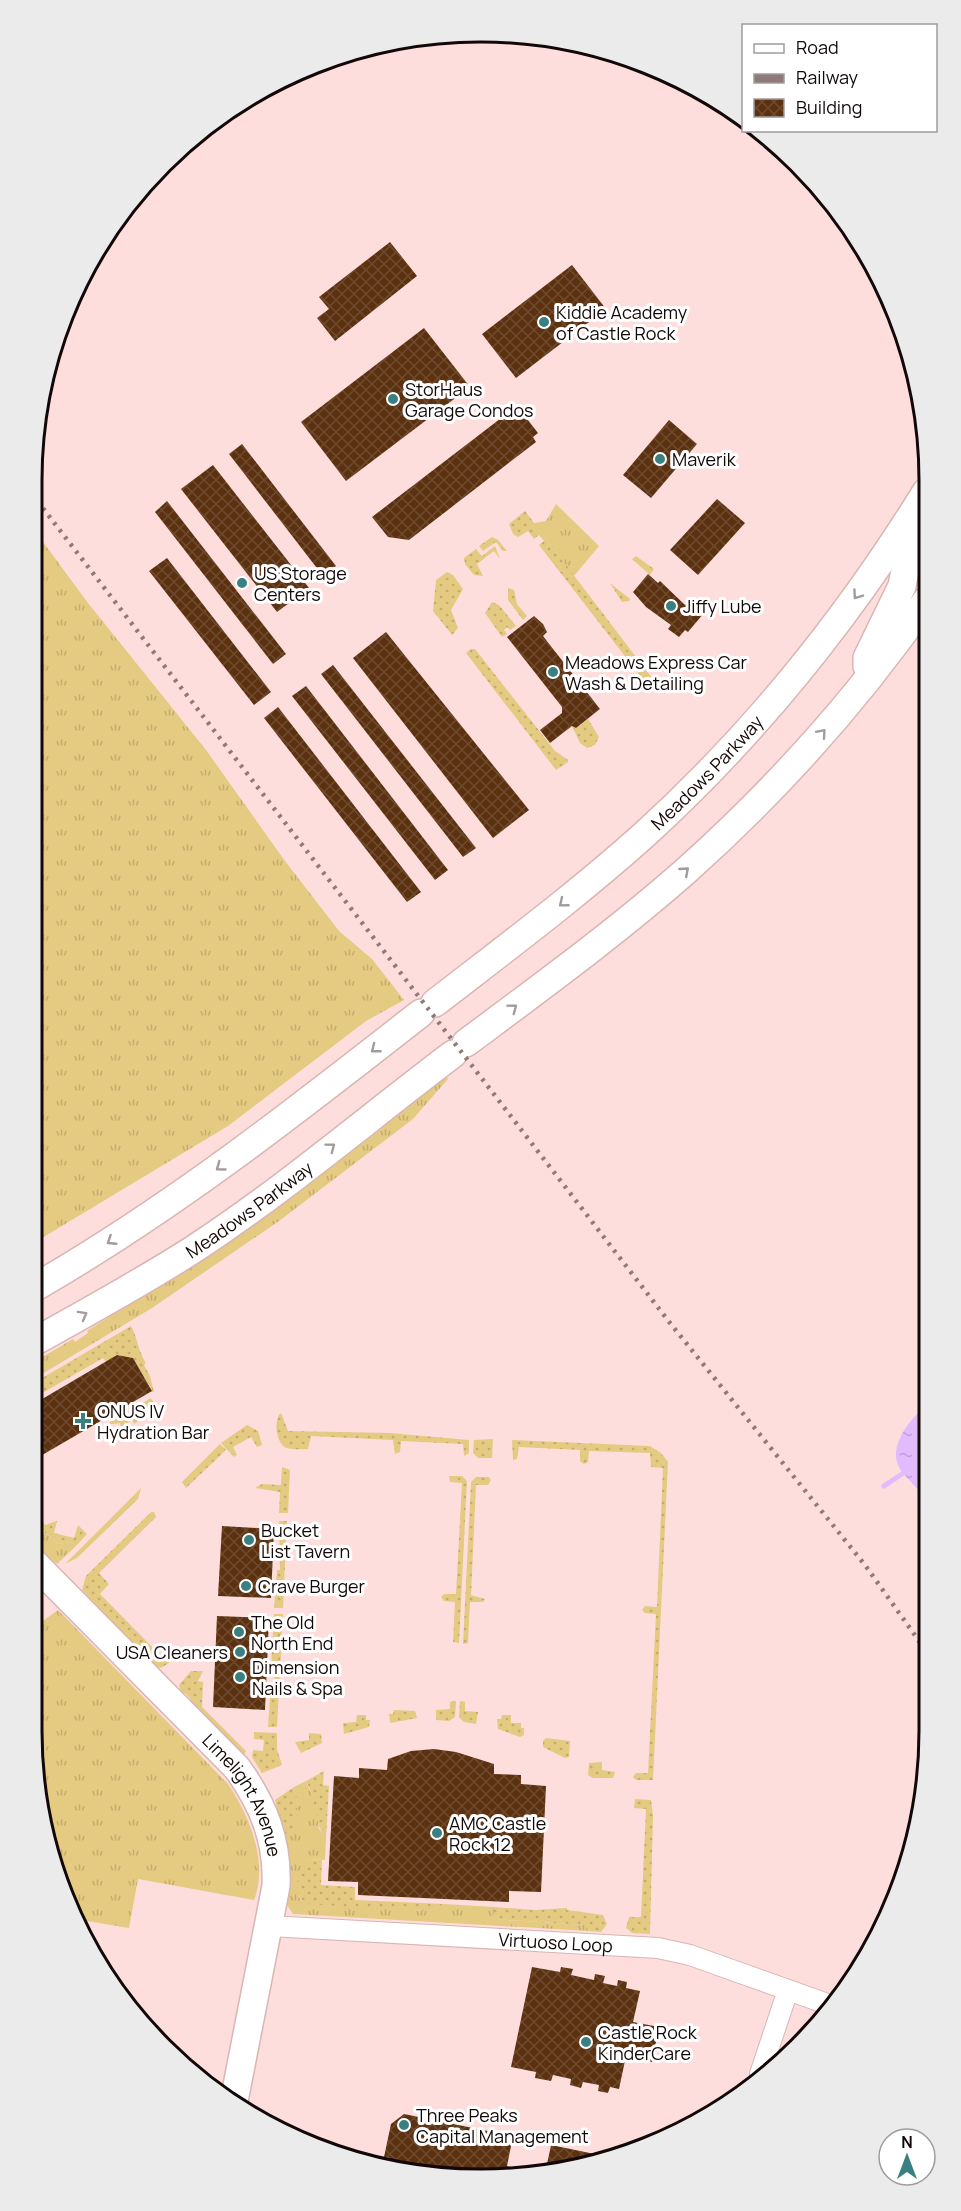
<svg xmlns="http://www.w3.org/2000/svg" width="961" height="2211" font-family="Manrope,sans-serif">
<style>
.grass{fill:url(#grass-tufts)}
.garden{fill:url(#garden-dots)}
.water{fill:url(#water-ripples)}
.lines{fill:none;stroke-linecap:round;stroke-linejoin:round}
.stream{stroke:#e2bafe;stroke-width:5}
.building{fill:url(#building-cross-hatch)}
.street-casing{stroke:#d9b5b3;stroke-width:22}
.secondary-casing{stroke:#d9b5b3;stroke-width:30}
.street{stroke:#fff;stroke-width:20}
.secondary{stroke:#fff;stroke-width:27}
.rail{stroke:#8f7a79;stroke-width:4.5;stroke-dasharray:3 6;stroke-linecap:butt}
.oneway{stroke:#a19c9c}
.poi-dot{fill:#398180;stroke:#fff;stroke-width:2}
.labels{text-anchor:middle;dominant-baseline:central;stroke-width:6;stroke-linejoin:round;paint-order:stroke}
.poi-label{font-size:18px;fill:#130808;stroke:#fff;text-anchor:start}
.street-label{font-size:18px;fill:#130808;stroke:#fff}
.rim{fill:none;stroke:#130808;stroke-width:3}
</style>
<defs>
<pattern id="grass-tufts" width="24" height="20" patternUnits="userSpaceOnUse" patternTransform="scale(1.5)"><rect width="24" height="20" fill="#e5ca82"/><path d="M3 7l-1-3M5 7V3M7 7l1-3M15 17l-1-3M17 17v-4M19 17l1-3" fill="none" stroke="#c4ac6f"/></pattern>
<pattern id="garden-dots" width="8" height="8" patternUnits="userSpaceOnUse" patternTransform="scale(1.5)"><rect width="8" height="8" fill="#e5ca82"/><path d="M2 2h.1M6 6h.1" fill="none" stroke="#c4ac6f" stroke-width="1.8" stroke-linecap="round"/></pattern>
<pattern id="water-ripples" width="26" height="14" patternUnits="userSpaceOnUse" patternTransform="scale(1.5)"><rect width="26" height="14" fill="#e2bafe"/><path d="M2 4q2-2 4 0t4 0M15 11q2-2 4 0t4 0" fill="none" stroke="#c19ed8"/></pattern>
<pattern id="building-cross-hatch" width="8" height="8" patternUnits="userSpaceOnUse" patternTransform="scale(1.5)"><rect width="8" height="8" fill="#5b310f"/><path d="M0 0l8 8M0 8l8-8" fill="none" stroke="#6e4b30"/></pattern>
</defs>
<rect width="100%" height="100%" fill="#fddedd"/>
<g class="grass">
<polygon points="556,504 599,546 574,576 534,523 546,521"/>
<polygon points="32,527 88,603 206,750 285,861 339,931 372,959 404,1000 366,1021 228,1126 32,1244"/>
<polygon points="445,1076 448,1079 413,1119 279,1221 152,1308 32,1380 32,1363 73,1339 75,1342 88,1333 87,1331 187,1267 189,1269 201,1262 200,1259 279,1203 281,1205 292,1197 291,1194 366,1137 368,1139 383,1127 382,1124"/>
<path d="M32,1515c8,16 15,18 26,29l13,-2 5,4 -19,18c-17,-10 -25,-30 -25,-49z"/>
<path d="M58,1610l170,174c21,31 41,78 26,116l-116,-21 -9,49 -48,-8 -2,6 -24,-51 -23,-144v-102z"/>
<polygon points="306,1781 316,1804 319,1829 326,1838 325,1860 308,1859 299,1897 302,1901 428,1911 444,1904 494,1907 494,1919 586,1925 589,1931 293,1914 285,1902 285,1842 295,1819 297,1802 294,1787"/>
</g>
<g class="garden">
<polygon points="525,511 652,678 656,686 651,690 539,545 544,541 539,535 534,539 528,531 518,537 513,534 509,524"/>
<polygon points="492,537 498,540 507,551 503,551 496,542 483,551 479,546"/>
<polygon points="495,546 500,559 494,551 477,564 483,576 474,575 465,564 464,558 476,549 482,556"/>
<polygon points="636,556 654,569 650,575 632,559"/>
<polygon points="447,572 453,575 463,589 451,610 458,628 452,635 433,611 436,580"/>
<polygon points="610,583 630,599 629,601 622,602"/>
<polygon points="508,588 514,590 517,604 527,616 523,620 508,600"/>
<polygon points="492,602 499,605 516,626 510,630 507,627 504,630 507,634 502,637 485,613"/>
<polygon points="471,649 475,649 555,751 568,760 568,762 556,770 466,653"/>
<polygon points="588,719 599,737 595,745 587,748 580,743 572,726 576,728"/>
<path d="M131,1326c7,13 7,25 15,37l-2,2 6,11 4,16h-5l3,-2 -19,-32 -16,-3 -11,7 -3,-4 -71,41v-15z"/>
<polygon points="151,1398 153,1402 141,1413 144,1417 134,1424 130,1411"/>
<polygon points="126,1413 129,1424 123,1425 124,1428 121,1428 120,1423 105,1425"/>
<path d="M281,1413l7,18 102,2 79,7v13l-5,3 -1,-12 -62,-3 -1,11 -5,2 -2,-14 -82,-4 -3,13c-6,0 -15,1 -21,-1 -11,-3 -14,-29 -6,-35z"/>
<polygon points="247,1425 258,1431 262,1445 257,1447 251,1437 233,1447 237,1455 234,1457 221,1443"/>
<polygon points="493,1439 492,1458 478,1458 473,1453 474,1440"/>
<polygon points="512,1440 650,1446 661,1453 668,1462 653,1780 636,1780 633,1777 636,1773 648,1773 656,1614 645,1613 642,1610 645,1606 657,1607 663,1468 651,1467 650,1453 589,1451 588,1462 584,1464 580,1461 580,1450 519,1447 517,1459 513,1460"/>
<polygon points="220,1444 226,1450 186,1488 182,1482"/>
<polygon points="282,1467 290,1470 288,1513 279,1513 280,1492 255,1488 262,1484 281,1485"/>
<polygon points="449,1476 462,1476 467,1481 459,1643 453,1642 455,1602 444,1601 441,1597 444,1594 456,1594 462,1483 450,1482"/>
<polygon points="476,1477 489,1477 491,1480 488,1485 476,1485 471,1595 485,1599 483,1602 470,1602 468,1643 463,1644 471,1482"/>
<polygon points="141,1488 138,1499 77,1558 65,1564"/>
<path d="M32,1500l13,25 12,-4 -3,12 20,5 4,-13 9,9 -11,12 -5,-4 -13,2c-16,-16 -27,-17 -26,-44z"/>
<polygon points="151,1512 154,1512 156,1517 99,1573 109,1584 100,1594 163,1658 174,1651 172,1661 161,1668 154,1666 82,1590 86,1576"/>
<polygon points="279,1521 287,1521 283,1608 274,1608 277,1570 280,1570"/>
<polygon points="274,1614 283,1614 277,1727 268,1727 271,1683 274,1682 275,1669 271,1668"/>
<polygon points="191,1671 203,1671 198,1681 203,1682 202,1707 246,1751 243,1757 189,1702 191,1699 185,1693 182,1696 179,1685"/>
<polygon points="456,1701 455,1717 449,1721 436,1720 436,1710 450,1709 450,1702"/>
<polygon points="460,1701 465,1702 465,1711 478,1712 476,1724 464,1722 459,1717"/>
<polygon points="394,1710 415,1711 417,1718 390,1723 389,1714 393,1714"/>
<polygon points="357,1715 366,1715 366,1720 370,1720 369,1727 344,1734 343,1723 356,1722"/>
<polygon points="502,1715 511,1715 511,1723 521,1723 521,1728 524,1728 524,1735 520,1737 498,1729 497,1719 501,1719"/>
<polygon points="254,1732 277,1733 277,1749 282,1765 262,1773 252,1757 253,1750 263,1751 264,1740 254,1739"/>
<polygon points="309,1733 321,1734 322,1743 301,1753 295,1742 309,1740"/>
<polygon points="546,1738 570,1741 569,1757 565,1758 543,1747 543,1741"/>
<polygon points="602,1762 602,1770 615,1772 613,1778 593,1778 588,1775 589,1763"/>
<path d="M324,1771l-1,14 6,1 -3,52c-13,-15 -9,-39 -20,-57z"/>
<path d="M294,1787c6,18 3,40 -9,55l-10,-42z"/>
<polygon points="635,1799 651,1800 653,1816 650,1934 632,1933 626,1928 629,1917 641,1917 646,1809 634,1808"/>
<path d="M308,1859l14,1 -1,25 34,2v13l89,4 -16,7 -121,-7c-17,-9 -9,-33 1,-45z"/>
<polygon points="494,1907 535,1910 567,1908 567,1910 603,1915 607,1924 601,1932 589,1931 585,1925 493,1919"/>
</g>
<path class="water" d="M929,1404v97c-9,-10 -21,-21 -29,-32 -14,-23 12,-53 29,-65z"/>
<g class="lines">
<polyline class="stream" points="884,1486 908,1470"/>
</g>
<g class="building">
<polygon points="390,242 417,276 335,341 317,318 329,309 319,297"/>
<polygon points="572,265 606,309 516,378 482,334"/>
<polygon points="424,328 470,387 346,481 301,422"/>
<polygon points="517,406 538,433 533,437 536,442 409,540 388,537 372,517"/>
<polygon points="669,420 697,444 651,498 623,475"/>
<polygon points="242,444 336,566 323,576 229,454"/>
<polygon points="213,465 309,588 277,612 181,489"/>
<polygon points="717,499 745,523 698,575 670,550"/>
<polygon points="167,501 286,654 273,664 155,512"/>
<polygon points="167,558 271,692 254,705 149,571"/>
<polygon points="648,574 658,583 660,581 685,605 689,601 704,613 688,632 685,630 679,637 668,629 671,625 646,607 633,592"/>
<polygon points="534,616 543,624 547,632 543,636 600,709 576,728 572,726 550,743 540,730 562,713 562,707 507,637"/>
<polygon points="386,632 529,810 493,838 353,658"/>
<polygon points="333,665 476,848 463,857 321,674"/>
<polygon points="306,686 448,870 435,880 292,696"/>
<polygon points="278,707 421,892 407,902 264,718"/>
<polygon points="117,1355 133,1358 152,1391 32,1461 32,1405"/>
<polygon points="222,1526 274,1529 271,1598 218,1596"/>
<polygon points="217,1616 269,1618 265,1710 213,1707"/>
<polygon points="434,1749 456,1752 494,1764 494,1774 521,1775 521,1784 546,1786 541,1892 509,1891 509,1902 358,1895 358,1882 328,1881 334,1776 359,1778 359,1768 387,1770 388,1759 411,1751"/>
<polygon points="532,1967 560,1972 561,1967 573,1969 571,1975 594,1980 595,1974 605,1976 603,1983 617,1986 618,1980 627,1982 626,1988 640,1991 633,2022 659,2027 652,2062 626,2056 619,2089 610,2087 608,2093 598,2091 599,2085 583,2082 581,2088 570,2085 571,2079 553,2075 551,2081 535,2078 536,2072 511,2067"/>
<polygon points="404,2114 513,2136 507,2166 516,2168 515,2175 389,2169 391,2158 384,2157 391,2124"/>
<polygon points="300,2135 321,2139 320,2144 300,2136"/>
<polygon points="551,2145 614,2158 545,2174"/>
</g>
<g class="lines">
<defs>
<g id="street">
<path id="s1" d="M270,1926l388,22 32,7 143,51"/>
<polyline points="760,2074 788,1990"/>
</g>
<g id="secondary">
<polyline points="867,666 867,658 902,586 910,546 904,527"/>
<path id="s2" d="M435,1003c71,-55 142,-108 209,-168 110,-100 204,-217 282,-343"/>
<path d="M466,1043c75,-56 152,-112 222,-174 89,-80 170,-170 238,-268"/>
<path d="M32,1289c138,-79 264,-178 389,-276"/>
<path id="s3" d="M32,1343c54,-30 109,-60 162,-94 90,-59 173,-130 259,-195"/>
<path id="s4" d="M32,1561l205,207c26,36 41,72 39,118l-42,215"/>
</g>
</defs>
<use href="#street" class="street-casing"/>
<use href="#secondary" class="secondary-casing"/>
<use href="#street" class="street"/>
<use href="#secondary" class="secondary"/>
<polyline class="rail" points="32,494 670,1323 865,1565 929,1655"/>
</g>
<defs><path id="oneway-chevron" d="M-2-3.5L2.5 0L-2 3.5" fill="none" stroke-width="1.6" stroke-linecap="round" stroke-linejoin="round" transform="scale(1.5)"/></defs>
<g class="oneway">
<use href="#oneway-chevron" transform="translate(857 595) rotate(125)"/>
<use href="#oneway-chevron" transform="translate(822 733) rotate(-49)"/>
<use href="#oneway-chevron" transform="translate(685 871) rotate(-41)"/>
<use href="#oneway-chevron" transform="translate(563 903) rotate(141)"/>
<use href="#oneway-chevron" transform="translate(513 1008) rotate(-37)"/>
<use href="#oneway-chevron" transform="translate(375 1049) rotate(142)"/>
<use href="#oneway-chevron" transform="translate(331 1147) rotate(-37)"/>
<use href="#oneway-chevron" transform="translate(220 1167) rotate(144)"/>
<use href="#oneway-chevron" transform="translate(111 1241) rotate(147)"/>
<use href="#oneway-chevron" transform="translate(83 1315) rotate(-29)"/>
</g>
<g class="poi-dot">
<circle cx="544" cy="322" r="6"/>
<circle cx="393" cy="399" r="6"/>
<circle cx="660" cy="459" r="6"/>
<circle cx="242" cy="583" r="6"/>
<circle cx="671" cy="606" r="6"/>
<circle cx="553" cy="672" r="6"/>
<path d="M80 1412h6v6h6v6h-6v6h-6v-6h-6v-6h6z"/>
<circle cx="249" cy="1540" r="6"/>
<circle cx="246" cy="1586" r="6"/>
<circle cx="239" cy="1632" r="6"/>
<circle cx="240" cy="1652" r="6"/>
<circle cx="240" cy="1677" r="6"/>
<circle cx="437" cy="1833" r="6"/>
<circle cx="586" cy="2042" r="6"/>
<circle cx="404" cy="2125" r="6"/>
</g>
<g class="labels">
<g class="poi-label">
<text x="556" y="312">Kiddie Academy<tspan x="556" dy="21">of Castle Rock</tspan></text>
<text x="405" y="389">StorHaus<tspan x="405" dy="21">Garage Condos</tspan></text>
<text x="672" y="459">Maverik</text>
<text x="254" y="573">US Storage<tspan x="254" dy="21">Centers</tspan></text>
<text x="683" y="606">Jiffy Lube</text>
<text x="565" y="662">Meadows Express Car<tspan x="565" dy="21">Wash &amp; Detailing</tspan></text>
<text x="97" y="1411">ONUS IV<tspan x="97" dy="21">Hydration Bar</tspan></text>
<text x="261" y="1530">Bucket<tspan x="261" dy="21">List Tavern</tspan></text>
<text x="258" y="1586">Crave Burger</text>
<text x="251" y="1622">The Old<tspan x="251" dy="21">North End</tspan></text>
<text x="228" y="1652" text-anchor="end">USA Cleaners</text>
<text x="252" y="1667">Dimension<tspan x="252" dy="21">Nails &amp; Spa</tspan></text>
<text x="449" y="1823">AMC Castle<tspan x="449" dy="21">Rock 12</tspan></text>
<text x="598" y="2032">Castle Rock<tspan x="598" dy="21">KinderCare</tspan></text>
<text x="416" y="2115">Three Peaks<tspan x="416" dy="21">Capital Management</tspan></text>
</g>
<g class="street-label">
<text stroke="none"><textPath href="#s2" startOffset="357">Meadows Parkway</textPath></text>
<text stroke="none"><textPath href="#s3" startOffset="255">Meadows Parkway</textPath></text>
<text stroke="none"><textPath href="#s4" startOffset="318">Limelight Avenue</textPath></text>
<text stroke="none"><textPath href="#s1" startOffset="286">Virtuoso Loop</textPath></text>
</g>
</g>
<path d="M0 0H961V2211H0ZM480 42H481A438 438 0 0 1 919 480V1731A438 438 0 0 1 481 2169H480A438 438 0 0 1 42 1731V480A438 438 0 0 1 480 42Z" fill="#ecebeb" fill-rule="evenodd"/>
<path class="rim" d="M480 42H481A438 438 0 0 1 919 480V1731A438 438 0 0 1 481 2169H480A438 438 0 0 1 42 1731V480A438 438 0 0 1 480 42Z"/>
<rect x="742" y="24" width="195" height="108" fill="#ffffff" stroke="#a19c9c" stroke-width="1.5"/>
<rect x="754" y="44" width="30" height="9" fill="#ffffff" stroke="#a19c9c" stroke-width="1.5"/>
<text x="796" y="54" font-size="18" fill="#130808">Road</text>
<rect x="754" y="74" width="30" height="9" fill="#8f7a79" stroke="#a19c9c" stroke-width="1.5"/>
<text x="796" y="84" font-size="18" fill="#130808">Railway</text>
<rect x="754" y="99" width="30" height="18" fill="url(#building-cross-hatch)" stroke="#a19c9c" stroke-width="1.5"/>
<text x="796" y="114" font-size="18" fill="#130808">Building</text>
<g transform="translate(907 2157)"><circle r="28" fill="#ffffff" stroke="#a19c9c" stroke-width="1.5"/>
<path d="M0-4.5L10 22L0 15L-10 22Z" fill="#398180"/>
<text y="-9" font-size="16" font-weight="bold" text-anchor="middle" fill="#130808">N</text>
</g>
</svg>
